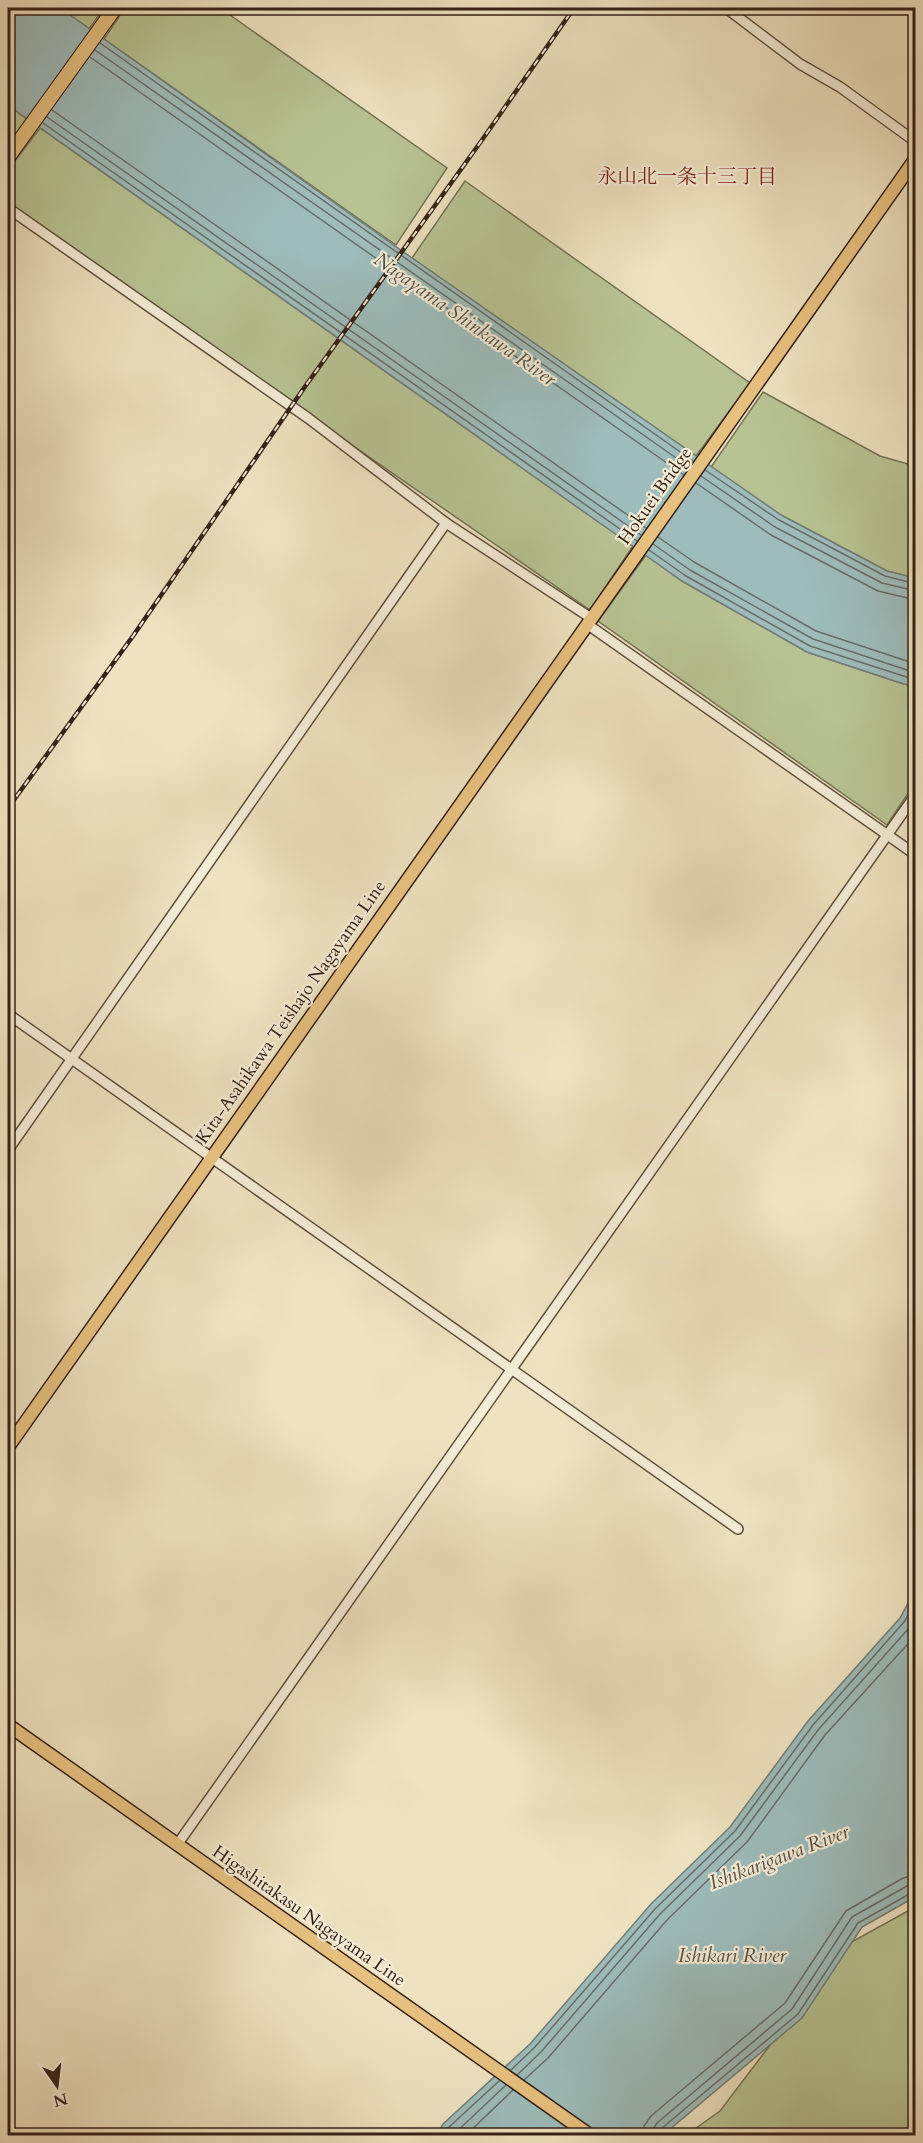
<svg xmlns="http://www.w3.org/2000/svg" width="923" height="2143" font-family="Cardo,'Noto Serif JP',serif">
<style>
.green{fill:#b8c393;stroke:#767255;stroke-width:1.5}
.water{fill:#9dbcbb;stroke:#737e79;stroke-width:1.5}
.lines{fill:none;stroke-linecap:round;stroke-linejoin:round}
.shore{stroke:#696e69;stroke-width:1.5}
.minor-casing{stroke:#635141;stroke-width:12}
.major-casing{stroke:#352117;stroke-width:15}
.highway-casing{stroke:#352117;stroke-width:16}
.minor{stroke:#f4ecd6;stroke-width:9}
.major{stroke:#e7c180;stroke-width:12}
.highway{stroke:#e7c180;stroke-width:14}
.rail-casing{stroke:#352117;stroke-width:4.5}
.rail{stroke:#f4ecd6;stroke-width:2;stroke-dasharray:7;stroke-linecap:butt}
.labels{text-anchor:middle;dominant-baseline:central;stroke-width:4.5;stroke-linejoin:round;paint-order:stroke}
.street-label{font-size:18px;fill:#352117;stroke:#f4ecd6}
.neighbourhood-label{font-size:20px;fill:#7a1f14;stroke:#f4ecd6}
.water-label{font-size:20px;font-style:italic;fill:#545048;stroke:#f4ecd6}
</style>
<rect width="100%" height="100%" fill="#eee2c0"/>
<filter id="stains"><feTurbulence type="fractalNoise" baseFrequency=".00333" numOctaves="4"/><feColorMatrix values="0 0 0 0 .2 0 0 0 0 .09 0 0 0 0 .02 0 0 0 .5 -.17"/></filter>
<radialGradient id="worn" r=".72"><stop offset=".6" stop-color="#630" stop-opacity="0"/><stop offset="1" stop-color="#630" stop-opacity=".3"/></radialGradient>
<g class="green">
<polygon points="58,8 104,8 89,29"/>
<polygon points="125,8 220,8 447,168 396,245 104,39"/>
<polygon points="8,105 28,120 8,148"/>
<polygon points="40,128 633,546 590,610 8,207 8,170"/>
<polygon points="465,181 750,383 696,456 412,258"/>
<polygon points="763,392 880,456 915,466 915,578 887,571 781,515 711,467"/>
<polygon points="646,555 682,581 807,652 904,684 915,686 915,783 887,825 598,621"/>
<polygon points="915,1907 915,2123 902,2135 685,2136 720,2111 846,1945"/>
</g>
<g class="water">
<polygon points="8,8 58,8 63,10 412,258 781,515 887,571 915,578 915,686 904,684 807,652 682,581 8,105"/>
<polygon points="915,1590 915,1897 862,1927 802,2018 663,2135 436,2136 443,2124 530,2044 651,1904 730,1827 808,1721 900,1618"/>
</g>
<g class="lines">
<g class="shore">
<polyline points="100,43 693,461"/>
<polyline points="95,50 689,467"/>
<polyline points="90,57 684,475"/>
<polyline points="52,110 646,528"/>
<polyline points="47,117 641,535"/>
<polyline points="43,123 637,541"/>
<polyline points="705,470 779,520 885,576 916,584"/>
<polyline points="701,476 775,527 882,583 916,591"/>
<polyline points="696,483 771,535 878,591 916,600"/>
<polyline points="658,537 694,562 816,631 916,664"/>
<polyline points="653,544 690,570 813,639 916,673"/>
<polyline points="649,550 686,576 810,646 916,680"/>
<polyline points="511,2070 535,2047 655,1909 735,1831 813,1725 904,1622 916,1602"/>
<polyline points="517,2075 541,2052 660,1914 740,1836 818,1730 910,1627 916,1618"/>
<polyline points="524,2080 548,2058 667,1920 747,1842 825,1735 916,1635"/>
<polyline points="443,2136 448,2128 499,2081"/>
<polyline points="452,2136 506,2085"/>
<polyline points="465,2136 513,2090"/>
<polyline points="643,2136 644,2126 651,2116 785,2003 846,1911 903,1878 916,1875"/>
<polyline points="652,2136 653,2129 657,2123 792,2009 852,1917 907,1886 916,1884"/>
<polyline points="660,2136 662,2128 798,2014 858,1923 911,1893 916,1892"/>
</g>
<defs>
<g id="minor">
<polyline points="726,8 800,64 840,87 916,142"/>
<polyline points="8,208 308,418 446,523 591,618"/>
<polyline points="587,624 916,855"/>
<polyline points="8,1014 738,1529"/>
<polyline points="8,1150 446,523"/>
<polyline points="177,1845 916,794"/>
</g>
<g id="major">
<polyline points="8,1447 916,158"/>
<polyline points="8,1725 591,2136"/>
</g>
<polyline id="highway" points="8,157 115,8"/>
</defs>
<use href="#minor" class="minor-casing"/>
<use href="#major" class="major-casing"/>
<use href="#highway" class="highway-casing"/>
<use href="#minor" class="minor"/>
<use href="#major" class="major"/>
<use href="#highway" class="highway"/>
<defs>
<polyline id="rail" points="8,808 133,636 304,388 482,140 574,8"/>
</defs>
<use href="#rail" class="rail-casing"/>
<use href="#rail" class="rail"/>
</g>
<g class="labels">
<g class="street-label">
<text transform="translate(655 496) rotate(-55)">Hokuei Bridge</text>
<text transform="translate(291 1012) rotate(-55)">Kita-Asahikawa Teishajo Nagayama Line</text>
<text transform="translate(309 1916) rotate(35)">Higashitakasu Nagayama Line</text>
</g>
<g class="neighbourhood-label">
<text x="687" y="176">永山北一条十三丁目</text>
</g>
<g class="water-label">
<text transform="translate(465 319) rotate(35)">Nagayama Shinkawa River</text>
<text transform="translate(779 1857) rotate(-21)">Ishikarigawa River</text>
<text x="732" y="1955">Ishikari River</text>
</g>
</g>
<rect width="923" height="2143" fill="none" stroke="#eee2c0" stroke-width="30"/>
<rect x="9" y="9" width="905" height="2125" fill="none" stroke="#352117" stroke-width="3"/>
<rect x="15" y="15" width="893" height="2113" fill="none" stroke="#352117" stroke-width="1.5"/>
<g transform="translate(57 2086) rotate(166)" stroke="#f4ecd6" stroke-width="4.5" paint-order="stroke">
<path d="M0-4.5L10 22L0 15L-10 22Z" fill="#352117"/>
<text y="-9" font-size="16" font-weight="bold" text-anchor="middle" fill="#352117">N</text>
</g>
<rect width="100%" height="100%" filter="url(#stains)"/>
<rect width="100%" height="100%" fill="url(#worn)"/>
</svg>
